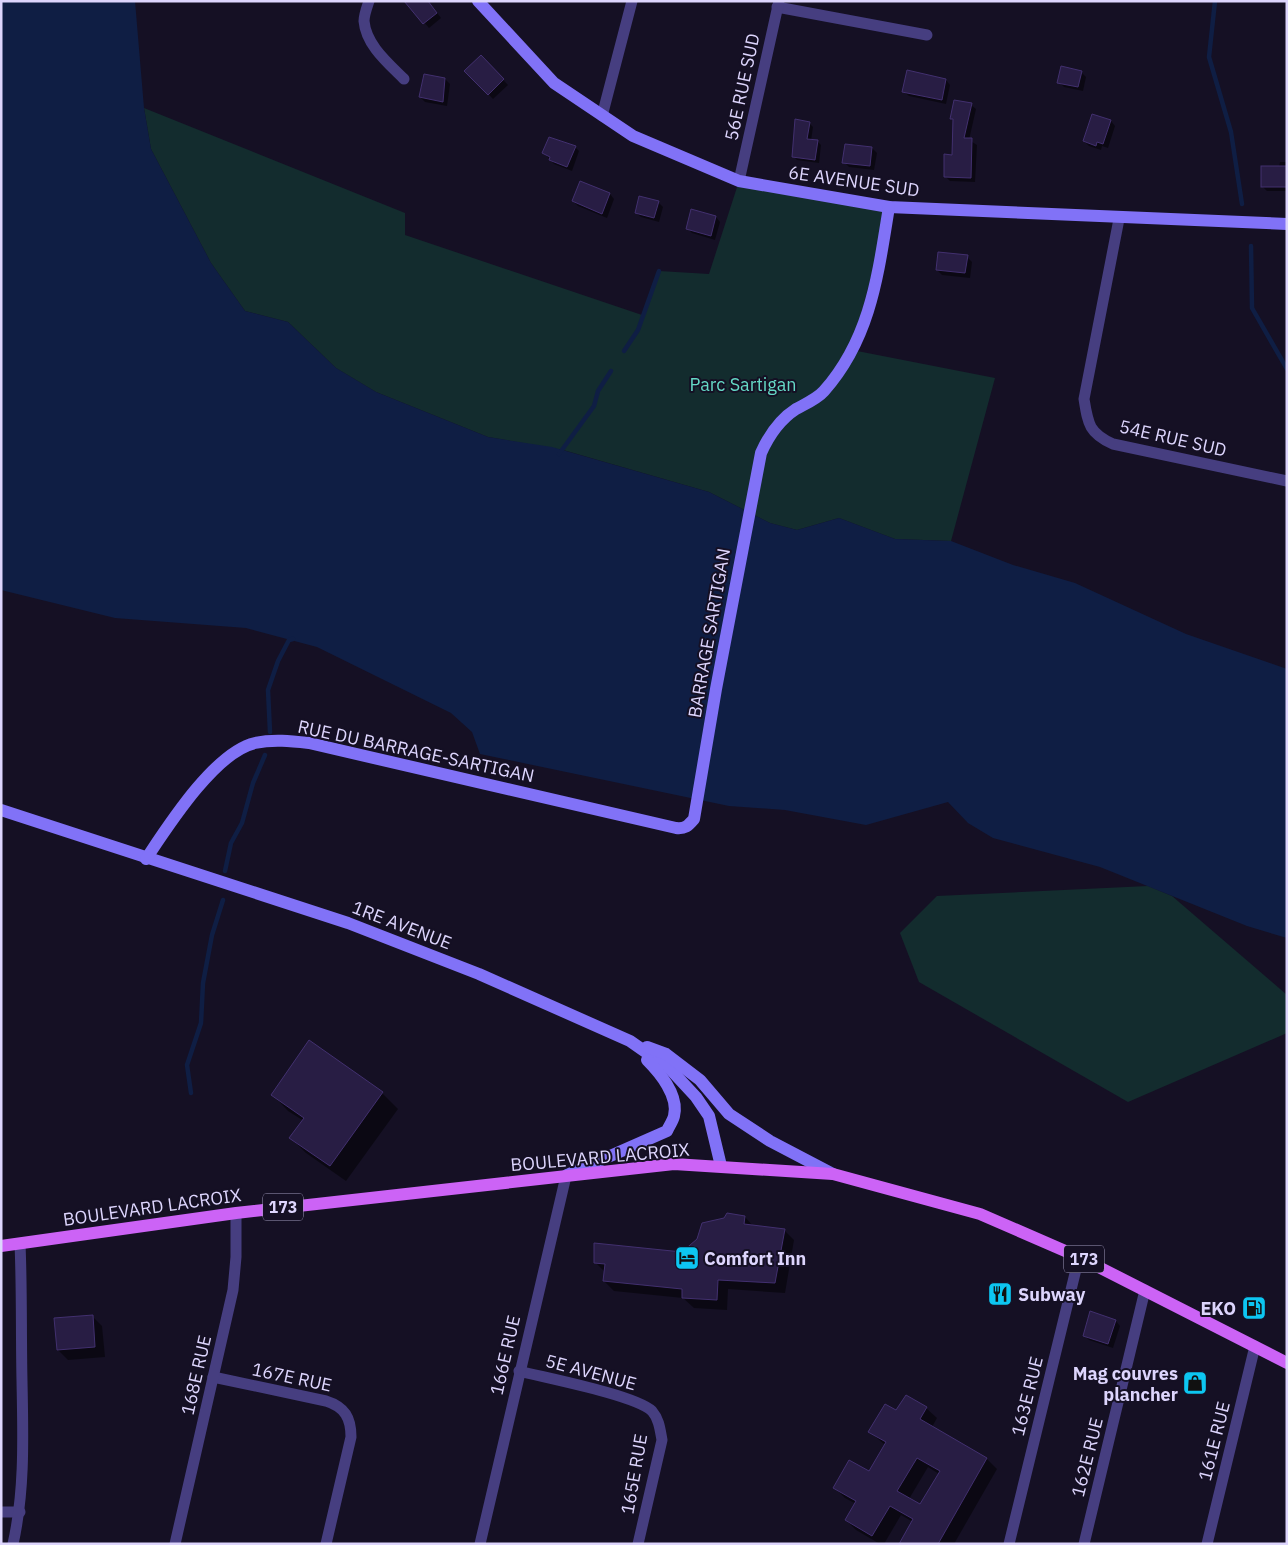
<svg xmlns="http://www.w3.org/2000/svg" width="1288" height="1545" font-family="'IBM Plex Sans',sans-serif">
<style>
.green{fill:#132c2e}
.water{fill:#0f1e44}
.shadow{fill:#0007;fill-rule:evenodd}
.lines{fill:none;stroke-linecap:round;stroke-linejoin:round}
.stream{stroke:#0f1e44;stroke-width:4.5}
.building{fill:#281d44;stroke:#42306f;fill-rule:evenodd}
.street{stroke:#463e80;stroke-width:11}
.secondary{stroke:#8172f7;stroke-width:12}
.primary{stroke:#cc63f6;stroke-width:12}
.labels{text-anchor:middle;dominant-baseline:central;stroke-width:4;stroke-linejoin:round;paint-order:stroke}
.shield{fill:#151024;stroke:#a19abc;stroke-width:1}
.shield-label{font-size:16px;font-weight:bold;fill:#ddd5fd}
.street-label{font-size:18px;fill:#ddd5fd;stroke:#151024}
.park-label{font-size:18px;fill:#65d9c6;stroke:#151024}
.poi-label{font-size:18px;font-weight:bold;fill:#ddd5fd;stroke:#151024;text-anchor:start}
</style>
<rect width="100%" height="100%" fill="#151024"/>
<g class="green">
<polygon points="144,108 405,213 405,235 642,315 659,271 709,274 739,181 889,207 852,350 995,378 951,541 895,539 839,518 797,530 770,523 709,492 563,450 488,437 376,392 336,368 288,322 245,311 211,263 151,149"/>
<polygon points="1148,886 1172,896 1287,995 1287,1033 1128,1102 919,982 900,933 937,896"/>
</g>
<polygon class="water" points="1,1 135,1 144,108 151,149 211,263 245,311 288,322 336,368 376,392 488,437 552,447 709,492 770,523 797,530 839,518 895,539 951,541 1013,565 1075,583 1186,634 1287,669 1287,938 1247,926 1100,867 993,838 968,823 948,802 866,825 785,810 729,806 480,754 472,732 451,713 317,647 246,628 115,618 1,590"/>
<g class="shadow">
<polygon points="406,1 428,1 441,18 429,28"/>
<polygon points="481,57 508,85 493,99 466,71"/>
<polygon points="1081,72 1086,77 1083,91 1064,87 1059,82"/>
<polygon points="445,79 450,84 447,106 425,102 420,97"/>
<polygon points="946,80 950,85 946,104 909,96 904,92"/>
<polygon points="971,105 976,109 969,140 977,145 975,182 950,181 945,176 953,156 954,121 951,118"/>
<polygon points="1093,116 1111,121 1115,126 1108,148 1102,146 1101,150 1089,146 1084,141"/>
<polygon points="809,123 813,127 811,141 817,141 821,145 819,163 797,160 793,156"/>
<polygon points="846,145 872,148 877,153 874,170 849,167 844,162"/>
<polygon points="575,147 579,151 572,171 554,164 544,153"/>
<polygon points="1280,162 1287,162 1287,191 1267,191 1262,186 1279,168"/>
<polygon points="610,194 614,199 607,218 578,206 573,201"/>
<polygon points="658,202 663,207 659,222 641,217 636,213"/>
<polygon points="716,217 720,222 715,240 692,233 687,228"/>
<polygon points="967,257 972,262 970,278 942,275 937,270"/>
<polygon points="310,1042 382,1093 398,1109 346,1181 306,1153 291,1138 304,1121 288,1111 273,1095"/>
<polygon points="745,1217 753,1226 784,1230 794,1240 785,1293 728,1289 727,1310 694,1308 683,1298 614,1291 604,1281 605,1272 596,1263 682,1253"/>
<polygon points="92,1316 102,1326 105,1357 68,1360 58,1350"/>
<polygon points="1116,1321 1120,1326 1113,1348 1089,1340 1084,1335"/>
<path d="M926,1408l11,10 -5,9 55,32 10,10 -43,75h-54l13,-22 -12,-7 -17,29h-4l-24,-14 -10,-10 10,-16 -11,-6 -11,-11 35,-14 16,-28 -15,-13 27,-20zM928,1467l11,7 -18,32 -12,-7z"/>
</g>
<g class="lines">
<g class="stream">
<polyline points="1215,1 1209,57 1231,132 1242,204"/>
<polyline points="1251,246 1252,308 1287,369"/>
<polyline points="624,351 638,330 659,271"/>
<polyline points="559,454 594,406 598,391 611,371"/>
<polyline points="270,732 268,690 278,661 289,640 293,639"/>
<polyline points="225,871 231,843 242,823 253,783 265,755"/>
<polyline points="191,1093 187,1065 201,1023 203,983 212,935 223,900"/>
</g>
</g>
<g class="building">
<polygon points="404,1 428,1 437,13 423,24"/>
<polygon points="481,55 504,79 488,95 464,71"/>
<polygon points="1061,66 1082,71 1078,87 1057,83"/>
<polygon points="907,70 946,79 942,100 902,92"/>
<polygon points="424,74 445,78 443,102 419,97"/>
<polygon points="954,100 972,103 964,138 972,138 971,178 944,177 944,154 952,155 953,119 950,119"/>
<polygon points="1092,114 1111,120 1103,144 1097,142 1096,146 1083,141"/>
<polygon points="795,119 810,122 807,139 818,140 815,160 792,157"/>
<polygon points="549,137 576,146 567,167 549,160 550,157 542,153"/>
<polygon points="845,144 872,147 870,166 842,163"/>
<rect x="1261" y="166" width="26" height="21"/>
<polygon points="580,181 610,193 602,214 572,201"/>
<polygon points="639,196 659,201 654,218 635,213"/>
<polygon points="691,209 716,216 711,236 686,229"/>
<polygon points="938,252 968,255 965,273 936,270"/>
<polygon points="309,1040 383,1092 330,1166 289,1138 304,1118 271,1095"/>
<polygon points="727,1213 745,1216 744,1224 785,1229 775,1283 718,1280 717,1300 682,1298 682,1289 603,1281 605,1264 594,1263 594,1243 682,1252 697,1239 702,1223 724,1218"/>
<polygon points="1090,1311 1116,1320 1108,1344 1083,1336"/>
<polygon points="93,1315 95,1347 57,1350 54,1318"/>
<path d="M906,1395l21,12 -7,12 67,39 -49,86h-39l14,-25 -23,-13 -18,30 -27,-16 11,-19 -23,-13 16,-28 20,11 17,-29 -18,-10 17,-28 11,6zM917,1458l23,13 -20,33 -23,-13z"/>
</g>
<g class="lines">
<g class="street">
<path d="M369,1c-2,6 -5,14 -5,20 2,24 24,42 40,58"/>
<polyline points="777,7 927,35"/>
<polyline points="602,116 632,1"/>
<polyline points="739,181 779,1"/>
<path d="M1119,219l-35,180c4,25 5,34 29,45l174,37"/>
<path d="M519,1371c27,7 116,24 133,40 7,8 8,18 10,29l-24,104"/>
<path d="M213,1377l113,24c19,6 25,17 25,36l-25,107"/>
<polyline points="1,1512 20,1512"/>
<path d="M13,1544c12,-54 10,-108 9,-163 -1,-46 0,-92 -2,-137"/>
<polyline points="175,1544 233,1290 236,1257 236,1213"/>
<polyline points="480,1544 566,1176"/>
<polyline points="1009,1544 1079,1257"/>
<polyline points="1084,1544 1145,1290"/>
<polyline points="1207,1544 1255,1346"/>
</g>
<g class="secondary">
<polyline points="478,1 554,83 633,136 739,181 889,207 1287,224"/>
<polyline points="1,810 348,923 479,974 630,1041 670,1069 696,1097 709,1116 721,1166"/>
<path d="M146,859c22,-33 69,-107 109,-116 18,-4 36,-2 54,0l367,85c9,1 12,-2 18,-9l22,-130 45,-236c8,-18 18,-33 35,-44 9,-5 21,-10 28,-18 47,-53 54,-117 65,-184"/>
<polyline points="647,1047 666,1054 700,1080 729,1114 770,1141 833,1174"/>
<path d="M567,1175l100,-44c2,-5 6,-10 7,-15 5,-20 -14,-43 -27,-56"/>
</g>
<polyline class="primary" points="1,1246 236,1213 674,1164 833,1174 980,1214 1079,1257 1287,1363"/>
</g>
<defs>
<symbol id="hotel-square" viewBox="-11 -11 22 22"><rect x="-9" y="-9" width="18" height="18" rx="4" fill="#0dc6f1" stroke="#151024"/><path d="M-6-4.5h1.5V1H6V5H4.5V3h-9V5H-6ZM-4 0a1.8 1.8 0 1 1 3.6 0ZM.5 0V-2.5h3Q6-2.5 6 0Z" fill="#111"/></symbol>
<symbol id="restaurant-square" viewBox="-11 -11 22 22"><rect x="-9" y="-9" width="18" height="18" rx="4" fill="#0dc6f1" stroke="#151024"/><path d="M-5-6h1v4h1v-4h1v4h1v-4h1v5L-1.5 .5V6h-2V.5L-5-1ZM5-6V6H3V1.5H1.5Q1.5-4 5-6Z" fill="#111"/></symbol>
<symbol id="fuel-square" viewBox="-11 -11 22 22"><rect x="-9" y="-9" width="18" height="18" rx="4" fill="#0dc6f1" stroke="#151024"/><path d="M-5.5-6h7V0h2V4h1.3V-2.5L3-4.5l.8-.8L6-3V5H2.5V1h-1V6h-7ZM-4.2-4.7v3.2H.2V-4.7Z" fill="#111"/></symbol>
<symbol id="shop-square" viewBox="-11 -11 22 22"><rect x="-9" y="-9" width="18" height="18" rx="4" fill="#0dc6f1" stroke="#151024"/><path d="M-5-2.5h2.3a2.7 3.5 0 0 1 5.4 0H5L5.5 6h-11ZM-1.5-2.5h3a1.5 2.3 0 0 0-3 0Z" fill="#111"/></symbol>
</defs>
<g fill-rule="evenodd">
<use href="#hotel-square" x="673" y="1244" width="28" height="28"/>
<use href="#restaurant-square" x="986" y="1280" width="28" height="28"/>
<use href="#fuel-square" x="1240" y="1294" width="28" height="28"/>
<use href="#shop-square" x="1181" y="1369" width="28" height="28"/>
</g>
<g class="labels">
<g class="shield">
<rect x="263" y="1193.5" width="40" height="27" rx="4"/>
<rect x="1064" y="1245.5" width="40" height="27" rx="4"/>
</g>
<g class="shield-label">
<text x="283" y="1207">173</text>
<text x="1084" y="1259">173</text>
</g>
<g class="street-label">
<text transform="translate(742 87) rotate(-78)">56E RUE SUD</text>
<text transform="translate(854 181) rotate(8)">6E AVENUE SUD</text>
<text transform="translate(1173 438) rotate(13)">54E RUE SUD</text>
<text transform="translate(709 633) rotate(-80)">BARRAGE SARTIGAN</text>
<text transform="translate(416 751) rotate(12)">RUE DU BARRAGE-SARTIGAN</text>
<text transform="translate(402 925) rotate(21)">1RE AVENUE</text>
<text transform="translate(600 1157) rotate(-5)">BOULEVARD LACROIX</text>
<text transform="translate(152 1207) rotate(-8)">BOULEVARD LACROIX</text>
<text transform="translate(505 1355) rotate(-77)">166E RUE</text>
<text transform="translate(591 1372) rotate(15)">5E AVENUE</text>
<text transform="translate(196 1375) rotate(-77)">168E RUE</text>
<text transform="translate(292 1377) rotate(12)">167E RUE</text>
<text transform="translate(1027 1396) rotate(-76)">163E RUE</text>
<text transform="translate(1214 1441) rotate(-76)">161E RUE</text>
<text transform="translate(1087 1457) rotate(-76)">162E RUE</text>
<text transform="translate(634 1474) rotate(-80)">165E RUE</text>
</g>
<g class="park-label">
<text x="743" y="384">Parc Sartigan</text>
</g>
<g class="poi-label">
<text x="704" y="1258">Comfort Inn</text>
<text x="1018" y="1294">Subway</text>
<text x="1236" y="1308" text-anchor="end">EKO</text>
<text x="1178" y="1373" text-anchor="end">Mag couvres<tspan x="1178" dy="21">plancher</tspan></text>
</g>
</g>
<rect width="1288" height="1545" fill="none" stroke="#ddd5fd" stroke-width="5"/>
</svg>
